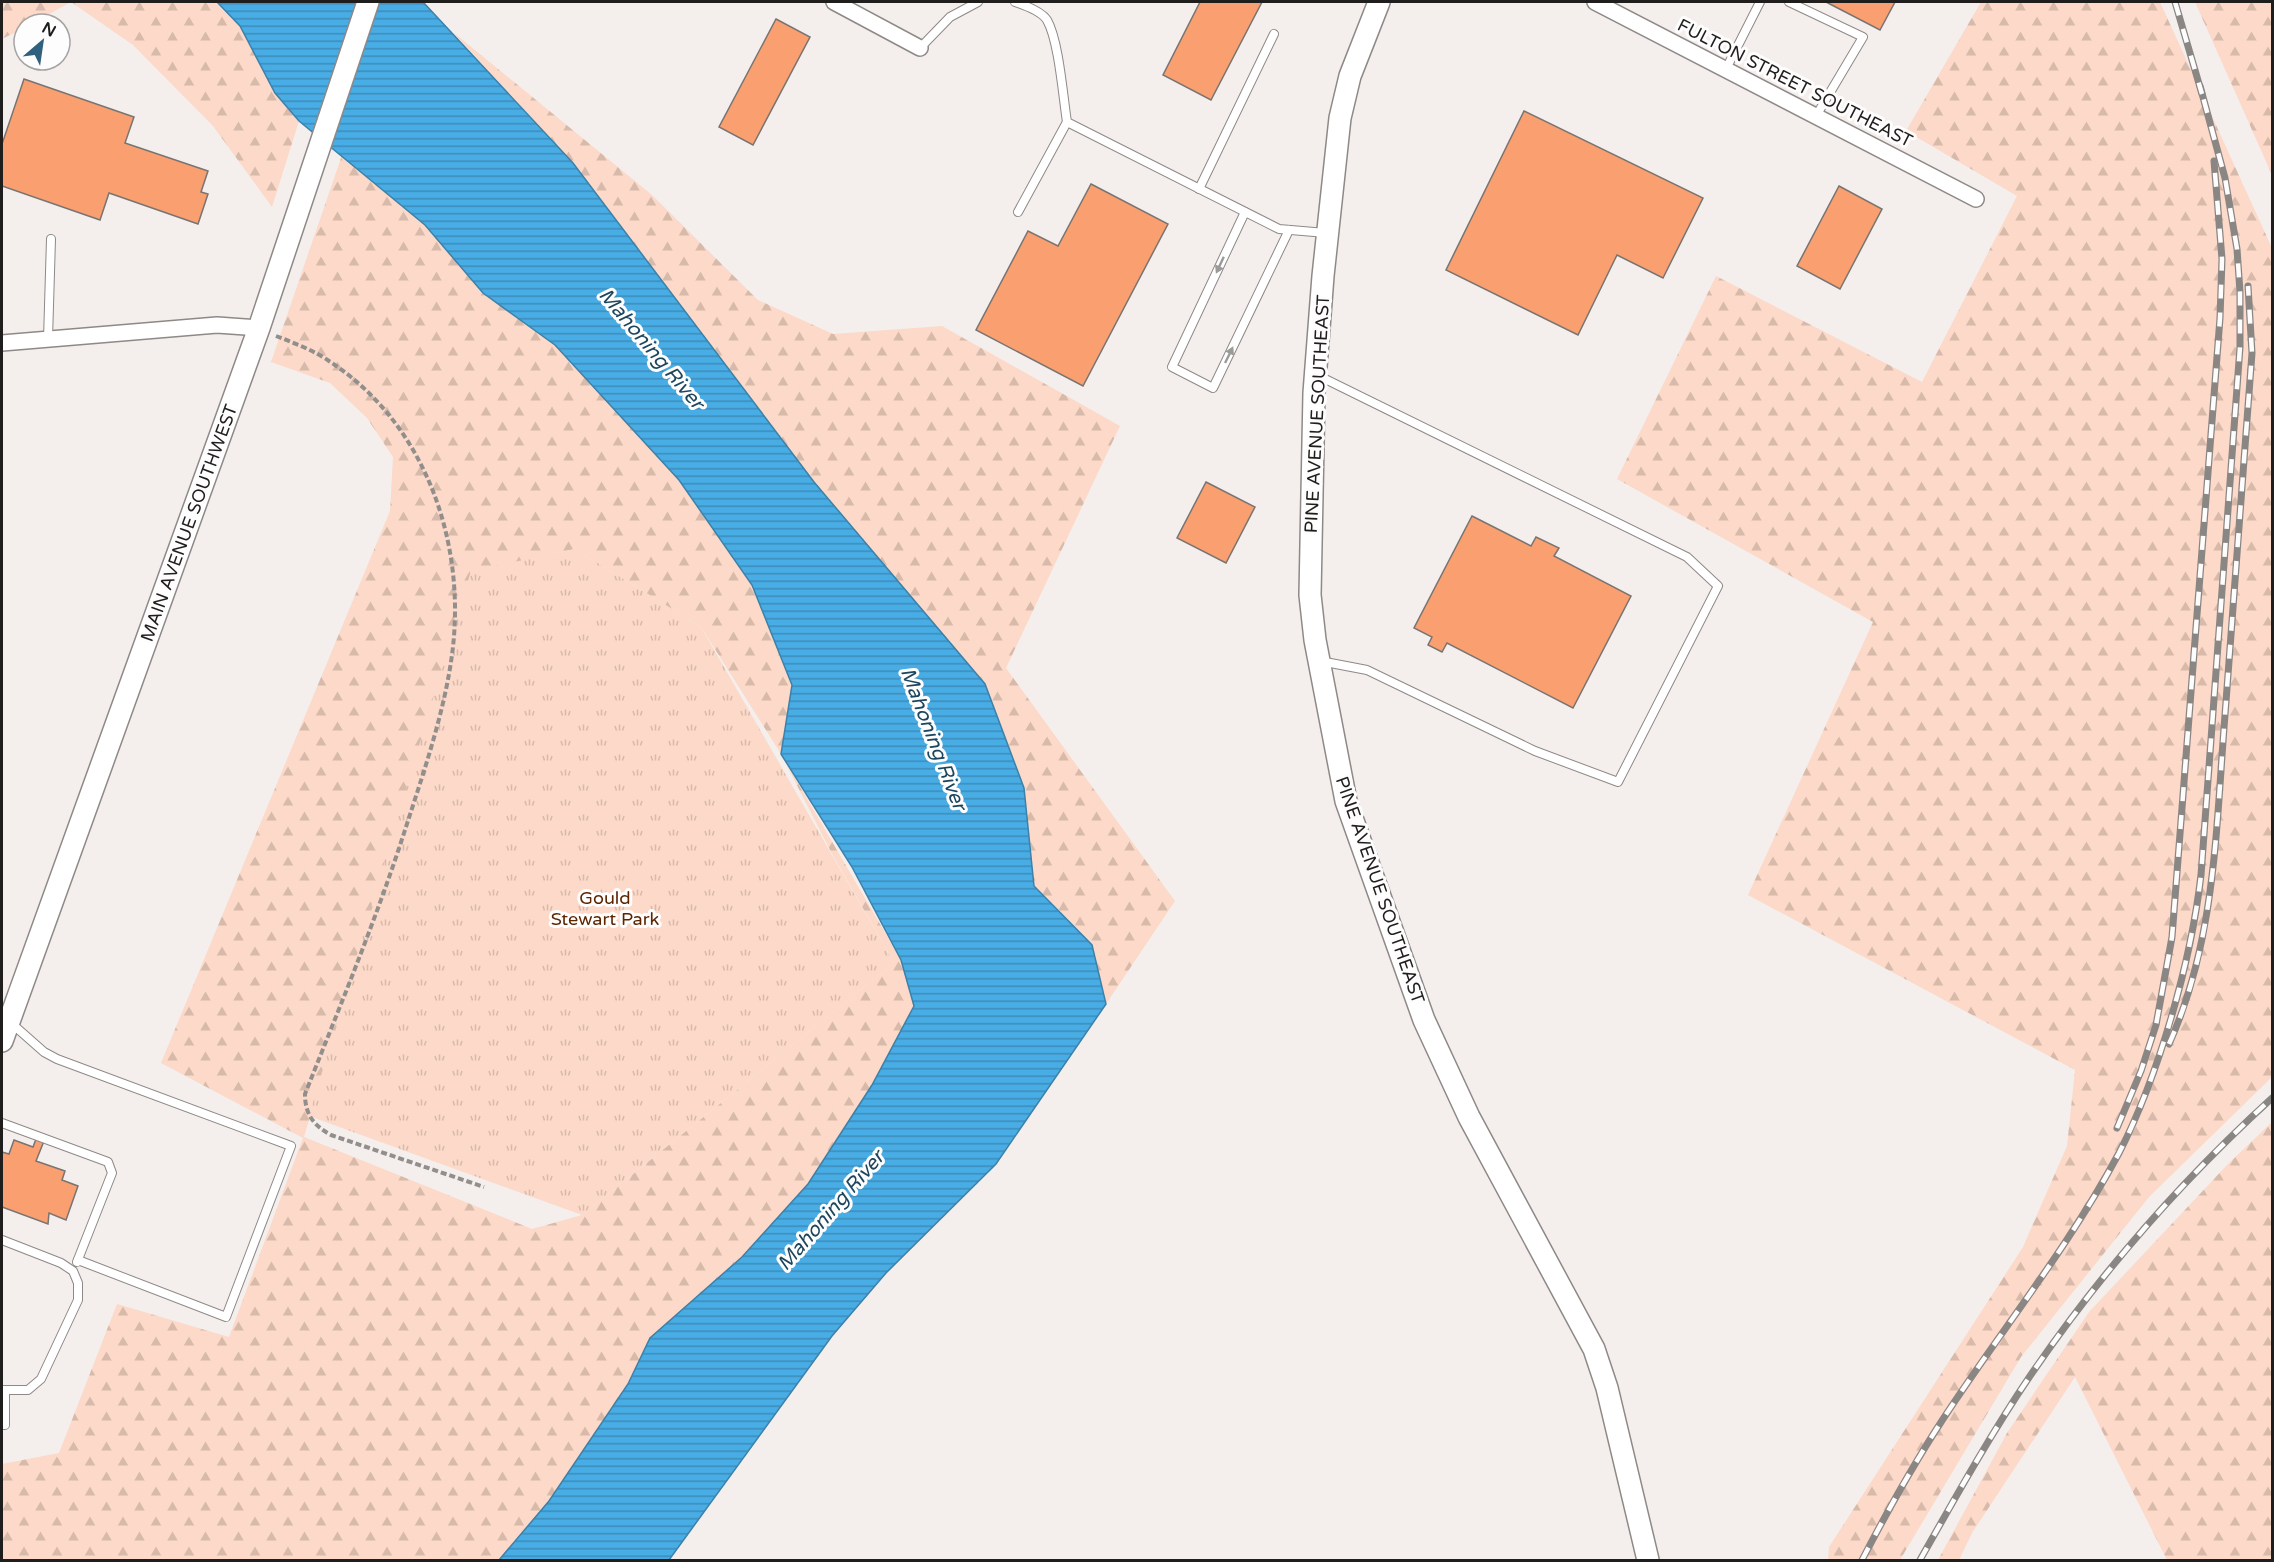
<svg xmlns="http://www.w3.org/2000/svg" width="2274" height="1562" font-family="'Varela Round',sans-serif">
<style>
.forest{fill:url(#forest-firs);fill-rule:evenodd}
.park{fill:url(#park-tufts)}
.water{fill:url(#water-rules);stroke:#3c81a9;stroke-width:1.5}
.building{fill:#f99f70;stroke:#787471;stroke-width:1.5}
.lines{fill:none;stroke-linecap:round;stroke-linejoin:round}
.lane-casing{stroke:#8e8987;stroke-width:10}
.street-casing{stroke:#8e8987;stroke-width:18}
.secondary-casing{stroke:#8e8987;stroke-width:24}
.path{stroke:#928e8c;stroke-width:4;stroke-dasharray:6 3;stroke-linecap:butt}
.lane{stroke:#fff;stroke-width:8}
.street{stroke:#fff;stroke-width:15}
.secondary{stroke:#fff;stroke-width:21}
.rail-casing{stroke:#8a8684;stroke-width:7}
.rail{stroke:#fefdfd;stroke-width:4.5;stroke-dasharray:14;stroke-linecap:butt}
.oneway{fill:#9b9a99}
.labels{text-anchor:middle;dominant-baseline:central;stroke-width:6;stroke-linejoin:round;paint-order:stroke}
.street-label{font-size:18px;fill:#201e1d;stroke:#fefdfd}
.park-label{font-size:18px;fill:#5c2500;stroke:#fefdfd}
.water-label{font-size:20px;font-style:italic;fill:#1d465e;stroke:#fefdfd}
</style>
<defs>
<pattern id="forest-firs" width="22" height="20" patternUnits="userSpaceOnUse" patternTransform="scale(1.5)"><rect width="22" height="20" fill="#fcd9c8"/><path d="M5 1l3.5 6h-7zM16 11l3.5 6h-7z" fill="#d8baab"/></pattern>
<pattern id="park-tufts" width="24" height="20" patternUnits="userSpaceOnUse" patternTransform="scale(1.5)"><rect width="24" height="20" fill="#fcd9c8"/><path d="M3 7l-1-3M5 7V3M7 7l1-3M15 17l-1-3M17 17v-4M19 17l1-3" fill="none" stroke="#d8baab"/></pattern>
<pattern id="water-rules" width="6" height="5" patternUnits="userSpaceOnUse" patternTransform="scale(1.5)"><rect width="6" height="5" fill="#48ace5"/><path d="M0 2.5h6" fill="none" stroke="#3c8bb9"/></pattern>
</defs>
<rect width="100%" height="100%" fill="#f4efec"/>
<g class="forest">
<polygon points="2,2 217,2 240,26 275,93 299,121 272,207 213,126 133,45 71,2 31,24 24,24 24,28 2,39"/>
<polygon points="1981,2 2160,2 2272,248 2272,1077 2149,1197 2021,1357 1900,1560 1828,1560 1829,1547 2023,1247 2067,1146 2075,1070 1748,895 1873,622 1617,479 1716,276 1922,382 2017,196 1906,131"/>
<polygon points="2195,2 2272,2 2272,175"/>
<polygon points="453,32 652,195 758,300 833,334 942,326 1120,426 1006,668 1175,901 1106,1004 1094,952 1034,886 1024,788 985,684 814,482 573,163"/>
<path d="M342,155l83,70 58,68 72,52 124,135 73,105 40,100 -11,69 120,206 13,45 -42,80 -64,99 -66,73 -92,81 -22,46 -79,117 -50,59h-497v-96l57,-11 58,-149 112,33 74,-199 -142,-75 229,-552 3,-54 -26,-39 -37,-35 -59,-21zM575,549l126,78 80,127 50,98 63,111 -312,252 -50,14 -228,-92 167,-565z"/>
<polygon points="2272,1122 2272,1560 2167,1560 2075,1377 1972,1533 1959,1560 1938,1560 2007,1433 2089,1312 2228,1164"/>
</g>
<polygon class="park" points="575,549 701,627 894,963 582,1215 309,1116 471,571"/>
<polygon class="water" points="217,2 423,2 573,163 814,482 985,684 1024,788 1034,886 1092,945 1106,1004 996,1164 886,1273 832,1336 669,1560 499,1560 549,1501 628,1384 650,1338 742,1257 808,1184 872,1085 914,1006 901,960 852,867 781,754 792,685 752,585 679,480 555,345 483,293 425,225 299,121 275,93 240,26"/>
<g class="building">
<polygon points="1200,2 1262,2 1211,100 1163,75"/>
<polygon points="1826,2 1895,2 1880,30"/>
<polygon points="776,19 810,37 753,145 719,127"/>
<polygon points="24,79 134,117 125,143 208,171 201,192 208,194 198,224 109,193 100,220 2,186 2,144"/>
<polygon points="1524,111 1703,198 1663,278 1617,255 1578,335 1446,270"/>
<polygon points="1091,184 1168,224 1083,386 976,330 1028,231 1058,246"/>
<polygon points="1839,186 1882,209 1840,289 1797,266"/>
<polygon points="1206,482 1255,507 1226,563 1177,538"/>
<polygon points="1472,516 1531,546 1536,537 1559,548 1554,556 1631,596 1573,708 1447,643 1442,652 1428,645 1432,637 1414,628"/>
<polygon points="36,1139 44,1141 36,1161 65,1171 62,1180 78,1186 66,1220 49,1213 48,1224 2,1207 2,1152 9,1154 14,1140 33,1147"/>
</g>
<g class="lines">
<defs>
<g id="lane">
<path d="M1015,2c9,3 26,9 32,18 12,21 16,77 20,102l212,107 47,4"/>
<polyline points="1789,2 1863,37 1816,116"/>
<polyline points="920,48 950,17 978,2"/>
<polyline points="1726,69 1760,2"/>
<polyline points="1199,189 1274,34"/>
<polyline points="1018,212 1067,122"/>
<polyline points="1245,212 1172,367 1213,388 1289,230"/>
<polyline points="48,339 51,239"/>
<polyline points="1317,375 1687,557 1718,586 1618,782 1535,751 1367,670 1320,661"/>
<polyline points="10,1022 44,1052 57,1059 291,1146 226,1317 78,1260"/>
<polyline points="2,1123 108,1162 112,1173 77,1262"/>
<polyline points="2,1240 61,1263 73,1271 78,1283 78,1300 41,1379 28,1390 2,1390"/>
<polyline points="2,1425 5,1425 5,1392"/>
</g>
<g id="street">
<polyline points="834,2 920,48"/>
<polyline points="1595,2 1976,199"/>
<polyline points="2,343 217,325 259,328"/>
</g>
<g id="secondary">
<polyline points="1379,2 1350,76 1340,118 1323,276 1314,393 1310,595 1315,640 1346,801 1424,1020 1469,1117 1594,1349 1607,1388 1648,1560"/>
<polyline points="2,1041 259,328 368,2"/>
</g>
</defs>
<use href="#lane" class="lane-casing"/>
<use href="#street" class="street-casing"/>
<use href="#secondary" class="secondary-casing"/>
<path class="path" d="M276,336c18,7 37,14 53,25 97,63 138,183 123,294 -8,59 -29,119 -47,175 -29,90 -65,176 -100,264 0,20 8,31 26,41l153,52"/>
<use href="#lane" class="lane"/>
<use href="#street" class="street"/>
<use href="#secondary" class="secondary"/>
<defs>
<g id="rail">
<polyline points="2175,2 2202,94"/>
<path d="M2169,1044c47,-104 47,-218 56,-329 9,-121 18,-241 27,-362l-4,-67"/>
<polyline points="2117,1128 2141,1071 2156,1025 2172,937 2220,318 2222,259 2214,161"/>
<path d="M1862,1560c27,-52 56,-104 89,-153 56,-84 120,-164 168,-254 40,-78 72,-191 82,-278l39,-528v-55l-3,-43 -12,-71 -25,-92"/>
<path d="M1920,1560c35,-62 70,-125 110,-184 69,-101 152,-196 242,-278"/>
</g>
</defs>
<use href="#rail" class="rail-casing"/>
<use href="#rail" class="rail"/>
</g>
<defs><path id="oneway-solid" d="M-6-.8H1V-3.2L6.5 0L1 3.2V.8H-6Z" transform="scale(1.5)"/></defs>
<g class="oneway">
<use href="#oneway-solid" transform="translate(1220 265) rotate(115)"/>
<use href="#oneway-solid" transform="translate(1229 355) rotate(-64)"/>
</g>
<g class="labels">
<g class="street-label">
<text transform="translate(1795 83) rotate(27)">FULTON STREET SOUTHEAST</text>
<text transform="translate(1317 414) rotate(-87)">PINE AVENUE SOUTHEAST</text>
<text transform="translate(189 523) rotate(-70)">MAIN AVENUE SOUTHWEST</text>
<text transform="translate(1380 890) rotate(71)">PINE AVENUE SOUTHEAST</text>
</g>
<g class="park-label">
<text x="605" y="898">Gould<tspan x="605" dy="21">Stewart Park</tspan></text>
</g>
<g class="water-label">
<text transform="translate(651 349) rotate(50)">Mahoning River</text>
<text transform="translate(933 739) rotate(69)">Mahoning River</text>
<text transform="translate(831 1211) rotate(-49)">Mahoning River</text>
</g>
</g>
<rect width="2274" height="1562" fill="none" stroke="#201e1d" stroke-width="6"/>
<g transform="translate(42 42) rotate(29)"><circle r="28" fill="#fefdfd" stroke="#a5a4a3" stroke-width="1.5"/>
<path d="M0-4.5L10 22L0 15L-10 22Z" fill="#2f617e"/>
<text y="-9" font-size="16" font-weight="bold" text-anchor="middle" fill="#201e1d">N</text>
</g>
</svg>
